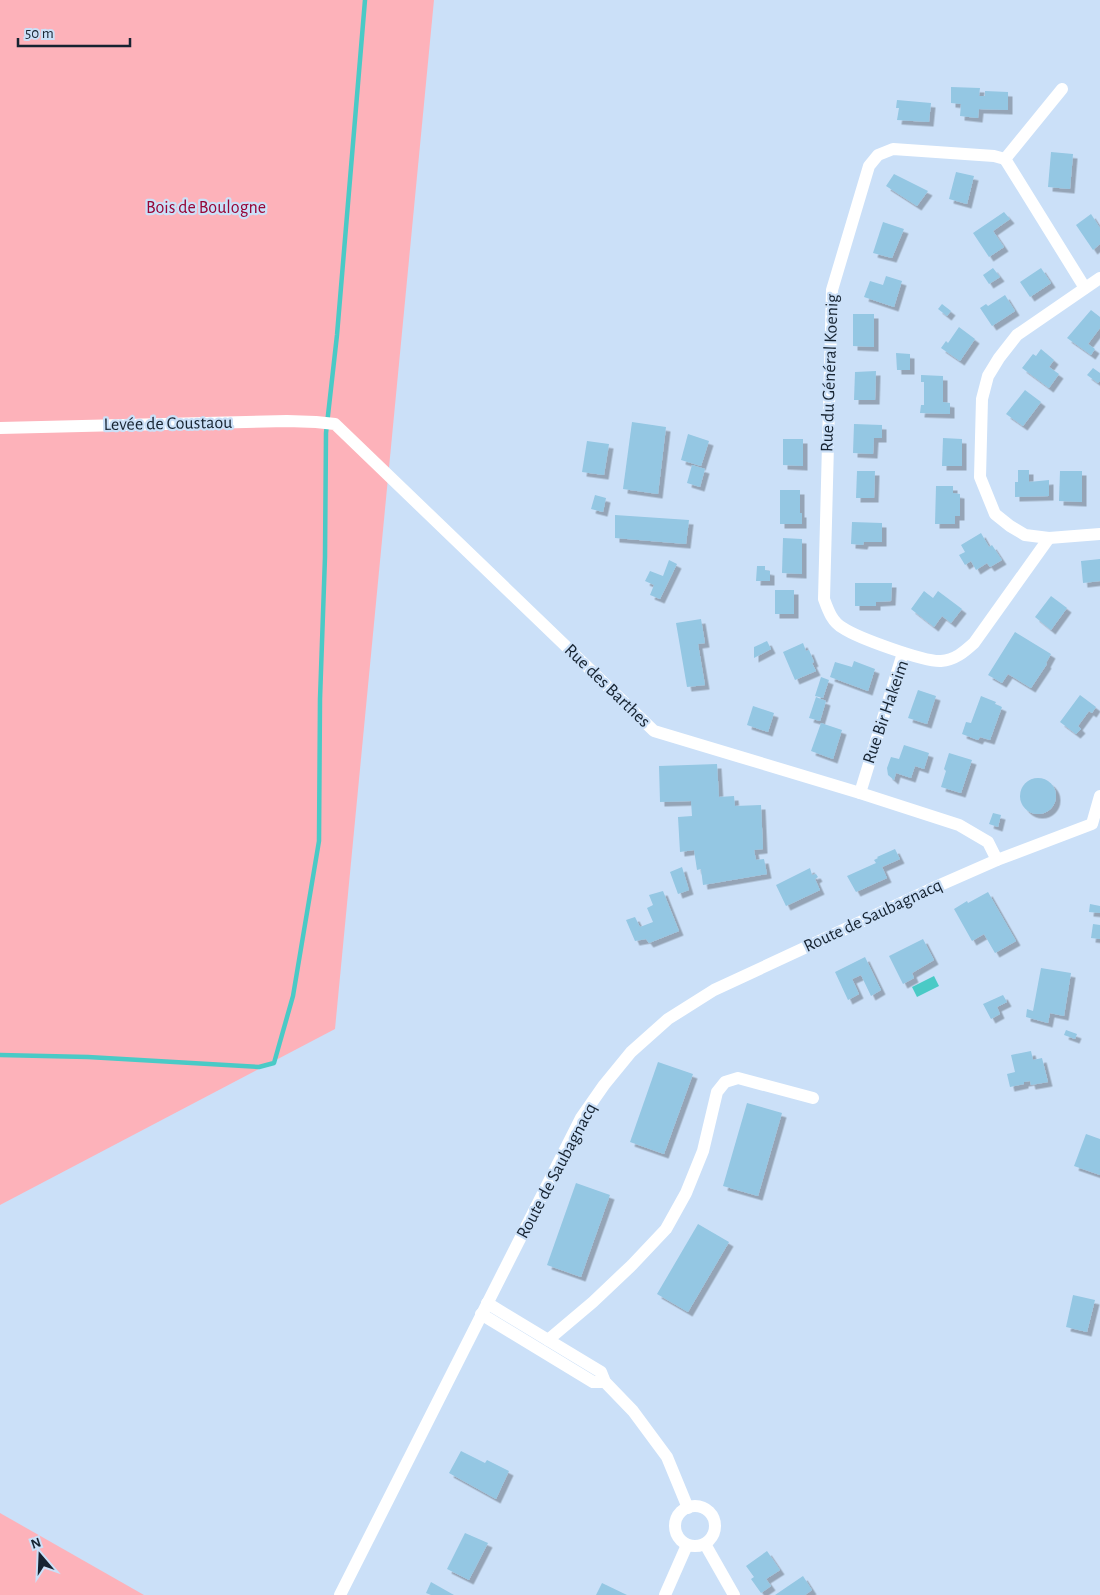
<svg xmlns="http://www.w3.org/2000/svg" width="1100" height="1595" font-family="'Alegreya Sans',sans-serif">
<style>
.green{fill:#fdb2ba}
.water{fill:#4acac6}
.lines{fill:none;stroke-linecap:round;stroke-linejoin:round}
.stream{stroke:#4acac6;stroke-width:4.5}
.building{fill:#94c7e3;filter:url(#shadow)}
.minor{stroke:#fff;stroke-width:12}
.labels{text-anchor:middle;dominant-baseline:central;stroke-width:4.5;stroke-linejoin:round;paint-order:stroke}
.park-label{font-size:18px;fill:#960637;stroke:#cbe0f8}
.street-label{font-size:18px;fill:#162331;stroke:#cbe0f8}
</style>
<defs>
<filter id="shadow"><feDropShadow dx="4.5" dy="4.5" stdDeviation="0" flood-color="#0004"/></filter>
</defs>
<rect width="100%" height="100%" fill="#cbe0f8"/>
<g class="green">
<polygon points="0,0 434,0 335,1029 0,1205"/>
<polygon points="0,1513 144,1595 0,1595"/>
</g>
<polygon class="water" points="934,976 939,986 917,997 912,987"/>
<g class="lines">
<polyline class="stream" points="0,1055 88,1057 259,1067 274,1063 293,996 319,841 320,699 325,557 326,433 337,335 365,0"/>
</g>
<g class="building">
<polygon points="951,87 980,88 979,96 985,96 985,91 1008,92 1008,110 979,109 978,118 960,116 961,104 951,103"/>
<polygon points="897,100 931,103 929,122 897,120 899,108 896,108"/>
<polygon points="1051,152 1073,154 1070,189 1048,187"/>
<polygon points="956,172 974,176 967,204 949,199"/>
<polygon points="894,174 928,191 917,206 886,186"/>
<polygon points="1004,212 1010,219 993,231 1004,247 989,257 973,233"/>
<polygon points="1091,214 1100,228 1100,244 1093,250 1076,225"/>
<polygon points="883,222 904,229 892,258 873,253"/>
<polygon points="993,268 1000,277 989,284 983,275"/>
<polygon points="1041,268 1051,283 1030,297 1020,282"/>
<polygon points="886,276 902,281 894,307 864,297 870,281 883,285"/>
<polygon points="1005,295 1015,311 992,326 980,308 986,304 988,306"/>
<polygon points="942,304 951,311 947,316 938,309"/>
<polygon points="1091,310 1100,317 1100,328 1088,344 1095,349 1091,355 1067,338"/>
<polygon points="853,314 874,314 874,347 853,346"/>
<polygon points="959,327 975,339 960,361 941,348 946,341 948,343"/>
<polygon points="1041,349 1054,360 1049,367 1059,374 1049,388 1022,368 1033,354 1036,356"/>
<polygon points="896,353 910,354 910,370 897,370"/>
<polygon points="1093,368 1100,373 1100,381 1098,383 1087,375"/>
<polygon points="876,371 875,400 854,400 855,372"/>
<polygon points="921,375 943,376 943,402 950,403 950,414 920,413 921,405 924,405 924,382 921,382"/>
<polygon points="1025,390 1041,402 1023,426 1006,414"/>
<polygon points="632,422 666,427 658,494 623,489"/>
<polygon points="854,424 882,425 882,438 874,438 873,454 853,453"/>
<polygon points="688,434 709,441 701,466 681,460"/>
<polygon points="943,438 962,439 962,466 942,466"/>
<polygon points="783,439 803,439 803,466 783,465"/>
<polygon points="587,441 609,444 604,475 582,472"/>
<polygon points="692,465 705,469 700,487 687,483"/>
<polygon points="1018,470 1029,470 1029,482 1049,480 1049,496 1015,497 1015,482 1018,482"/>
<polygon points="857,471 875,471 874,498 856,498"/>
<polygon points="1060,471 1082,471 1082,502 1059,501"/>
<polygon points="936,486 953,486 953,493 960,494 960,516 955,516 955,524 935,524"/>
<polygon points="780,490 800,490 800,513 802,513 802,524 780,524"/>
<polygon points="595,495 606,498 603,512 591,509"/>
<polygon points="615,515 689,520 686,544 615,538"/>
<polygon points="852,522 882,523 882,542 864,542 863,545 851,544"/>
<polygon points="981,533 989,547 992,545 1002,560 990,567 987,563 976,570 971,561 965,565 959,555 965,552 961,545"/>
<polygon points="783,538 802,539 802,574 782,573"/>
<polygon points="1100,559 1100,581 1083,583 1081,561"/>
<polygon points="669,560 677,564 660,599 650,595 654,585 645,581 650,571 663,576"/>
<polygon points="757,566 765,566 765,570 770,571 770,581 756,581"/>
<polygon points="855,583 892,583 891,601 876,602 876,606 855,606"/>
<rect x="775" y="590" width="19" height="24"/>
<polygon points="924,591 933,598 938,591 962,609 951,623 942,616 934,627 911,609"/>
<polygon points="1051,596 1067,608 1051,630 1035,617"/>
<polygon points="701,619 705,643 698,644 705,685 687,687 676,623"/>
<polygon points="1015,632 1051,654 1046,663 1047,664 1031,688 1008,674 1002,683 988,675"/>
<polygon points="767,641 771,649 754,658 754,647"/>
<polygon points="803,643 806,651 809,650 814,662 812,663 816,671 795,680 783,652"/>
<polygon points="854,661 875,669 868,691 830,677 835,662 852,667"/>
<polygon points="821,677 829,680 823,698 815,696"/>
<polygon points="918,690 936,696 927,724 908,718"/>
<polygon points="1080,695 1096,707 1092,713 1089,711 1078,726 1081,729 1076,734 1060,722"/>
<polygon points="981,696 996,702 995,704 1002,707 990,740 980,737 978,740 962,734 966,722 971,723"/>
<polygon points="816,697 826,701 820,721 809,718"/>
<polygon points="753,706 774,713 768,732 747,725"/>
<polygon points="821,723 842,730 833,759 811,751"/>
<polygon points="904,745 929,753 924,769 915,766 911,778 896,773 894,780 888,775 887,768 891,757 899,759"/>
<polygon points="949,753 972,760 961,793 941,787 946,771 944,769"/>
<polygon points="717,764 719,797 734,796 735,806 761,805 763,849 754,850 756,860 764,859 767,874 703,885 701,869 697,870 694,850 680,852 678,817 692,816 691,801 660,802 659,766"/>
<circle cx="1038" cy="796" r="18"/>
<polygon points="993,813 1001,815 998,827 989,824"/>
<polygon points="895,849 900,859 882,867 887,878 856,892 847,876 876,863 874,860 878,858 877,857"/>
<polygon points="682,867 689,890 678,894 670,872"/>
<polygon points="810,868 812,875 816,874 818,877 815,879 820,890 786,906 776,885"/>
<polygon points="663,891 679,931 649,943 646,939 635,941 626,920 635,917 640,927 653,922 647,908 653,905 649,895"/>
<polygon points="988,892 1016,941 995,953 984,934 972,941 954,909 967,901 968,903"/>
<polygon points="1090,904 1100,906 1100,913 1089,912"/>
<polygon points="1093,924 1100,925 1100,939 1091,938"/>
<polygon points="923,939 934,960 912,973 914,978 903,984 889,956"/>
<polygon points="865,957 881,990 871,996 861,975 852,979 859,994 848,1000 835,972"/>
<polygon points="1041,968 1071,973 1064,1016 1050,1013 1048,1023 1026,1017 1027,1009 1033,1011"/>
<polygon points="1003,995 1007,1002 997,1007 1000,1014 991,1019 983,1004"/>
<polygon points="1066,1030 1077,1034 1075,1039 1064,1035"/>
<polygon points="1031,1051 1033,1060 1042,1058 1048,1082 1031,1085 1030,1081 1024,1082 1024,1084 1010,1087 1007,1074 1015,1072 1011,1055"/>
<polygon points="658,1062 693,1074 664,1154 630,1142"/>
<polygon points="747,1103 782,1113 758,1196 723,1186"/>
<polygon points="1086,1134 1100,1139 1100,1175 1074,1166"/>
<polygon points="576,1183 610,1195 581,1277 547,1265"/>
<polygon points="698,1224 729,1242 688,1312 657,1294"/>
<polygon points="1073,1295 1095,1300 1087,1332 1066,1327"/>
<polygon points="461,1451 485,1463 487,1460 509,1471 496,1499 449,1473"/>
<polygon points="465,1533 488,1543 469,1580 447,1569"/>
<polygon points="767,1551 780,1570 766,1579 771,1586 761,1593 751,1579 754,1577 746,1566"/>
<polygon points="803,1576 812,1590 805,1595 775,1595"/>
<polygon points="431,1582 454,1595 431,1595 426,1593"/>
<polygon points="602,1583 627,1595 596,1595"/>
</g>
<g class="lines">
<g class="minor">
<polyline points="1062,89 1005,159 1085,288"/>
<path d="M1005,159l-11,-3 -101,-7 -15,6 -9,11 -37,124 -8,309c4,11 8,23 19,29 15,10 81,34 98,33 14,-1 23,-9 33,-18l75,-105"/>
<polyline points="1100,278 1017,335 999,358 988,376 982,399 980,477 995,514 1010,526 1025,535 1049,538 1100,534"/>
<polyline points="0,428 287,421 316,422 335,424 654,731 860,793 959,825 988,842 997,860"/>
<polyline points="860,793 903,653"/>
<polyline points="487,1303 601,1372 605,1382 633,1411 667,1457 688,1508"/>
<polyline points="481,1314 593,1382 605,1382"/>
<polyline points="548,1340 593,1302 632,1265 666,1229 686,1193 703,1151 717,1092 725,1082 738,1078 813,1098"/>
<circle cx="695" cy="1526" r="20"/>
<polyline points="705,1544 734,1595"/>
<polyline points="340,1595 581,1118 604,1085 631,1052 668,1019 714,990 940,885 997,860 1092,824 1100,796"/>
<polyline points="665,1595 687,1545"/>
</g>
</g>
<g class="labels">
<g class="park-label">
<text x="206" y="208">Bois de Boulogne</text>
</g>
<g class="street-label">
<text transform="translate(830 373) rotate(-88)">Rue du Général Koenig</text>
<text transform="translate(168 424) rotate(-1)">Levée de Coustaou</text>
<text transform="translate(607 686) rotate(44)">Rue des Barthes</text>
<text transform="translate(886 712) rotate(-71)">Rue Bir Hakeim</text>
<text transform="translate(873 916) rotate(-25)">Route de Saubagnacq</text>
<text transform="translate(557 1171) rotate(-62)">Route de Saubagnacq</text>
</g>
</g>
<g transform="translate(40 1555) rotate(341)" stroke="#cbe0f8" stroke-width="4" paint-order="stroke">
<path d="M0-4L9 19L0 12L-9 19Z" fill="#162331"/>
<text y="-8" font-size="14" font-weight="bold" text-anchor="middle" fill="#162331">N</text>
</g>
<path d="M18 38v8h112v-8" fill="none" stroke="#162331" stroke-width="2.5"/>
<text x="25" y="38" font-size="15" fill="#162331" stroke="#cbe0f8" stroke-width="4" paint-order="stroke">50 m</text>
</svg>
